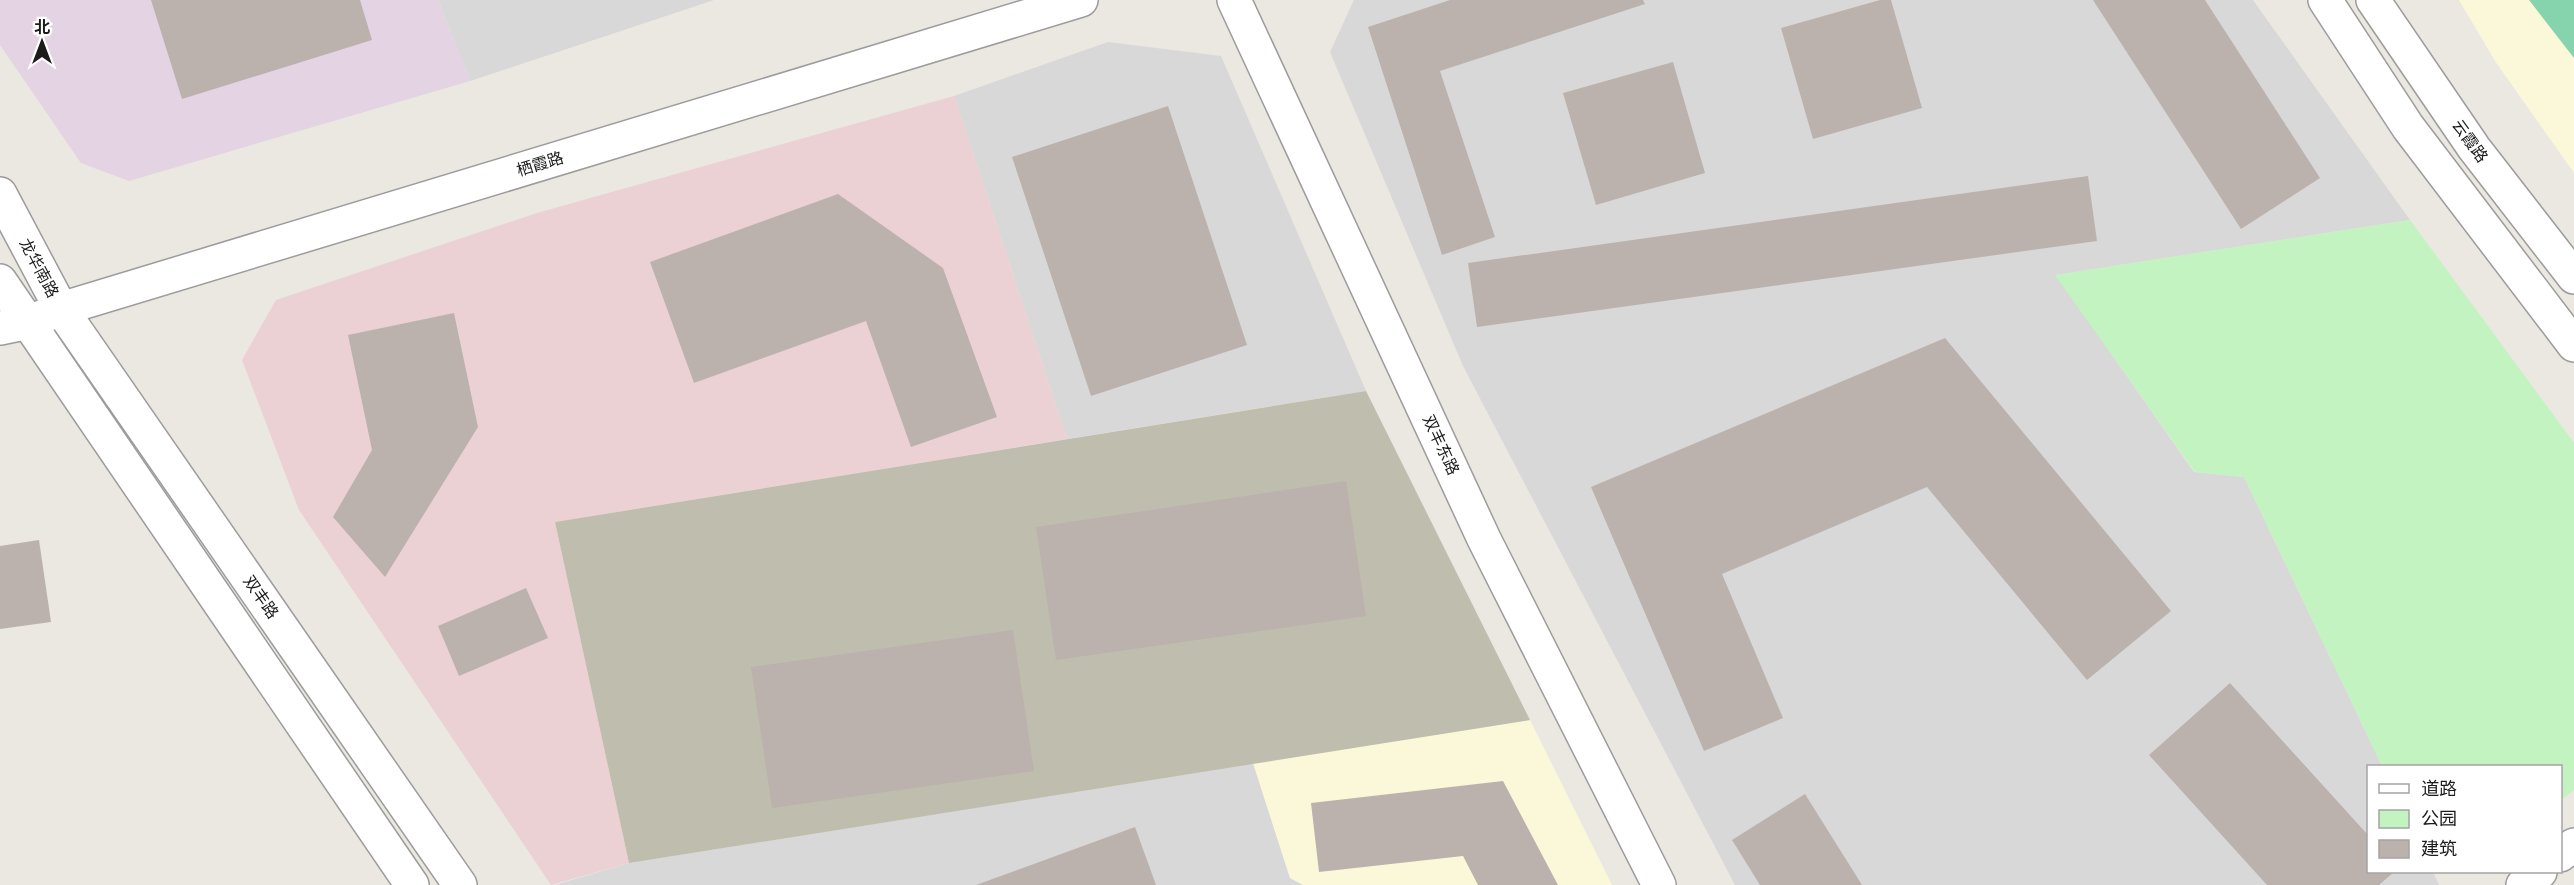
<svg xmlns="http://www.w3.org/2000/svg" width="2574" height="885" font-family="Cabin,'Noto Sans SC',sans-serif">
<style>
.residential{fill:#d9d8d8}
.commercial{fill:#ebd1d3}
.industrial{fill:#e4d3e3}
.education{fill:#fbf8da}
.construction{fill:#bfbdae}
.park{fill:#c2f3c0}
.pitch{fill:#85d4ad}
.building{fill:#bbb2ae}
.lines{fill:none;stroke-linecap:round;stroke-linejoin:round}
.minor-casing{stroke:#9c9c9c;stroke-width:36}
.tertiary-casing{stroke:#9c9c9c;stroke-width:36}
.minor{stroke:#fff;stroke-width:33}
.tertiary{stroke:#fff;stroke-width:33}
.labels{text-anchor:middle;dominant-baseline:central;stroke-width:6;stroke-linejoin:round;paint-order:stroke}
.street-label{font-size:16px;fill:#1b1b1b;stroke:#fff}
</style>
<rect width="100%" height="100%" fill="#ebe7e1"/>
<g class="residential">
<polygon points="438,0 714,0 470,81"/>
<polygon points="1354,0 2253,0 2410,220 2056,275 2194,472 2244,477 2382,766 2368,766 2368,872 2433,872 2439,885 1735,885 1463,366 1330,52"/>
<polygon points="1108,42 1221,56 1366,391 1067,439 954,96"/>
<polygon points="1253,763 1290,878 1303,885 555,885 629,863"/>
</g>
<polygon class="commercial" points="954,96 1067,439 555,522 629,863 551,885 299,510 242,360 276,300 537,213"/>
<polygon class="industrial" points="0,0 438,0 470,81 129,181 81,163 0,45"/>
<g class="education">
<polygon points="2459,0 2574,0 2574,173 2495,61"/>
<polygon points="1530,720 1612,885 1303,885 1290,878 1253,763"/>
</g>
<polygon class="construction" points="1366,391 1530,720 629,863 555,522"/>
<polygon class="park" points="2410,220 2574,443 2574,790 2561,800 2560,766 2382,766 2244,477 2195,472 2055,275"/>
<polygon class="pitch" points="2529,0 2574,0 2574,58"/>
<g class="building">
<polygon points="151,0 360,0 372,40 182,99"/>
<polygon points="1450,0 1643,0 1645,4 1440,71 1495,237 1442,255 1368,27"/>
<polygon points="1880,0 1891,0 1922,108 1813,139 1781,28"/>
<polygon points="2093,0 2205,0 2320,178 2241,229"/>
<polygon points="1673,62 1705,173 1596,205 1563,93"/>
<polygon points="1168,106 1247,345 1091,396 1012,157"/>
<polygon points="2088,176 2097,241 1477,327 1468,263"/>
<polygon points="838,194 943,268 997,417 911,447 866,321 694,383 650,262"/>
<polygon points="454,313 478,427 385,577 333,517 372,450 348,335"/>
<polygon points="1945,338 2171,611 2087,680 1927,487 1722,574 1783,718 1704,751 1591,487"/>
<polygon points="1346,481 1366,616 1056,660 1036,527"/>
<polygon points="39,540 51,622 0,629 0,546"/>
<polygon points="526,588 548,638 459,676 438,626"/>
<polygon points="1013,630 1034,771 772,808 751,667"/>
<polygon points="2230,683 2368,835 2368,872 2394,872 2379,885 2267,885 2149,755"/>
<polygon points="1503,781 1558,885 1478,885 1463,856 1319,872 1311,803"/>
<polygon points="1805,794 1862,885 1760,885 1732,840"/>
<polygon points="1135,827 1156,885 976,885"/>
</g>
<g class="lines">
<defs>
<g id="minor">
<polyline points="1234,0 1484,539 1659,885"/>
<polyline points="0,328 29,322 61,309 1081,0"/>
<polyline points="2560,855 2574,845"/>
<polyline points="2523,885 2540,872"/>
</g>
<g id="tertiary">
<polyline points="2325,0 2408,127 2574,345"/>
<polyline points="2373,0 2474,148 2574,277"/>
<polyline points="0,194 61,309 460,885"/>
<polyline points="0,281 412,885"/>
</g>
</defs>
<use href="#minor" class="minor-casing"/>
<use href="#tertiary" class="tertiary-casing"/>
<use href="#minor" class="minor"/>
<use href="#tertiary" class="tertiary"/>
</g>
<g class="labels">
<g class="street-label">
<text transform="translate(2470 141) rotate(54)">云霞路</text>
<text transform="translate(540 164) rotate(-17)">栖霞路</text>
<text transform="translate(39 268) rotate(62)">龙华南路</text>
<text transform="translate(1441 445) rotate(65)">双丰东路</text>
<text transform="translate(261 597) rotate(55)">双丰路</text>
</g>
</g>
<rect x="2367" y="765" width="195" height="108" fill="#ffffff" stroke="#a4a4a4" stroke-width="1.5"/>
<rect x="2379" y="784" width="30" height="9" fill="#ffffff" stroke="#a4a4a4" stroke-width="1.5"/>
<text x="2421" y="795" font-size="18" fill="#1b1b1b">道路</text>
<rect x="2379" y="810" width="30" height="18" fill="#c2f3c0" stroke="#a4a4a4" stroke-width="1.5"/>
<text x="2421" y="825" font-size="18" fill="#1b1b1b">公园</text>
<rect x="2379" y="840" width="30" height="18" fill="#bbb2ae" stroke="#a4a4a4" stroke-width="1.5"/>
<text x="2421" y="855" font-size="18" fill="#1b1b1b">建筑</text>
<g transform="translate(42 42)" stroke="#ffffff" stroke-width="4.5" paint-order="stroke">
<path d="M0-4.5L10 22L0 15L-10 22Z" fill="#1b1b1b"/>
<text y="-9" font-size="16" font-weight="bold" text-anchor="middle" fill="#1b1b1b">北</text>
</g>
</svg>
